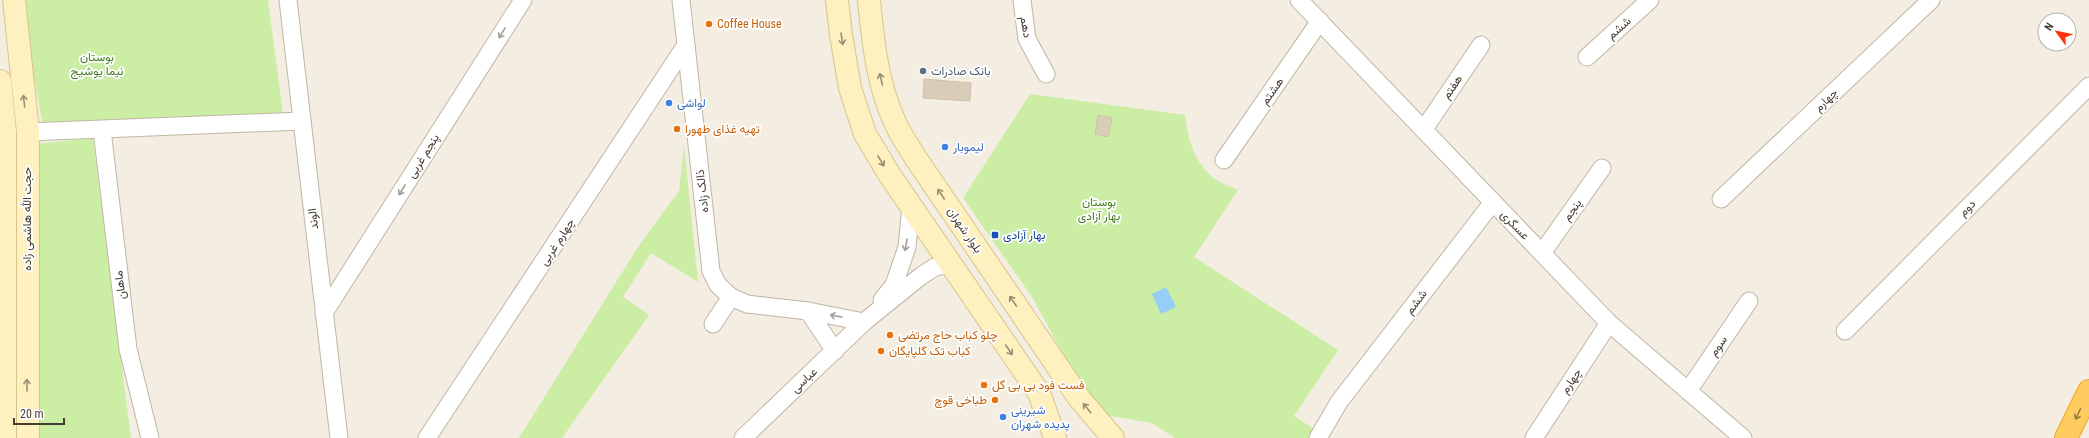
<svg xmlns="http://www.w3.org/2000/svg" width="2089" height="438" font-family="'Roboto Condensed',Vazirmatn,sans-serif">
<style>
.green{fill:#cbeda4}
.water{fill:#95cef8}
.building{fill:#d9ccb8;stroke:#d1c1a8}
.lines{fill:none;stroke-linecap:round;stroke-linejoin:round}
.street-casing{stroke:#bfb6a3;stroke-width:19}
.secondary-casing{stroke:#d8c58b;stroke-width:24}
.highway-casing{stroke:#eea520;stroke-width:24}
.street{stroke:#fff;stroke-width:17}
.secondary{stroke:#fff0bf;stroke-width:22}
.highway{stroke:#ffcc60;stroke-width:22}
.oneway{stroke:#a29e98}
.oneway2{stroke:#998e71}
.oneway3{stroke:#997d46}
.food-dot{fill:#e8710a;stroke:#fff;stroke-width:1.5}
.service-dot{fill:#5c6f8a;stroke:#fff;stroke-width:1.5}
.shop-dot{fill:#3f7fe0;stroke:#fff;stroke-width:1.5}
.transit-dot{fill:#1a4fb4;stroke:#fff;stroke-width:1.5}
.labels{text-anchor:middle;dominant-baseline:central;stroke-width:3.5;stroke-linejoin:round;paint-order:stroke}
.food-label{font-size:12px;fill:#c56008;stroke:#fff;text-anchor:start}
.street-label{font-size:12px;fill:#453d31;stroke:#fff}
.park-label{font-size:12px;fill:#417c1f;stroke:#fff}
.service-label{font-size:12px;fill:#4e5e75;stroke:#fff;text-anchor:start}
.shop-label{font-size:12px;fill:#366cbe;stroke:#fff;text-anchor:start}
.transit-label{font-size:12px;fill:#164399;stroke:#fff;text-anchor:start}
</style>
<rect width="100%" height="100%" fill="#f3eee1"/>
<g class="green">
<polygon points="19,0 268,0 284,122 44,130"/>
<path d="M1030,94l155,21c3,25 9,48 31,65 7,4 15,7 22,10l-44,67 144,93 -44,66 29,19 -2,3h-146l-23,-15 -47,-8 -38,-54 -35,-64 -69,-99z"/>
<polygon points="93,138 131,438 36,438 35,144"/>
<polygon points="684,146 698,282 651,253 623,297 649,315 562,438 519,438 638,247 679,191"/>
</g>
<polygon class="water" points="1166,287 1176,307 1161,314 1152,294"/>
<g class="building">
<polygon points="924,79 971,83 970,101 923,98"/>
<polygon points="1098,115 1112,118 1108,137 1095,134"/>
</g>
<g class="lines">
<defs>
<g id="street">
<polyline points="288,0 339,438"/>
<polyline points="681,0 711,271 718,285 731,297 747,304 808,311 864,322"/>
<polyline points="1022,0 1027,39 1046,74"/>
<polyline points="1299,0 1609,323 1743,438"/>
<polyline points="1587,57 1650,0"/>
<polyline points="1424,129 1481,45"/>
<polyline points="102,130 128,349 150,438"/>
<polyline points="28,132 302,121"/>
<polyline points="1224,160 1320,21"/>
<polyline points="1721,199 1931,0"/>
<polyline points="1542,253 1602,168"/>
<polyline points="882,300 894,285 907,247 911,206"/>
<polyline points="808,311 835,351"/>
<polyline points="324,313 523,0"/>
<polyline points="713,324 731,297"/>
<polyline points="1845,331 2089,86"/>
<polyline points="1688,391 1749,301"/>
<polyline points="427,438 686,45"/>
<polyline points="743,438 864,322 921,276 935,267 950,264"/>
<polyline points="1318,438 1339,402 1493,202"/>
<polyline points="1534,438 1609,323"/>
</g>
<g id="secondary">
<polyline points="14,0 28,132 28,438"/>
<polyline points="837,0 841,35 850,88 865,134 889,174 1039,393 1055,438"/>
<path d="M869,0c4,40 8,83 25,120 5,13 14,25 21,37l164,241 34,40"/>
<polyline points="0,81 5,131 5,438"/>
</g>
<polyline id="highway" points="2066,438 2089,391"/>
</defs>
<use href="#street" class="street-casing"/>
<use href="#secondary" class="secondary-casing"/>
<use href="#highway" class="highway-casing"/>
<use href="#street" class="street"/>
<use href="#secondary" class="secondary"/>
<use href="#highway" class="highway"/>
</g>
<defs><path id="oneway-shaft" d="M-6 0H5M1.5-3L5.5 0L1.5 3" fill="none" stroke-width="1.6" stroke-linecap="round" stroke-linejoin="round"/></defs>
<g class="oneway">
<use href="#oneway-shaft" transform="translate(502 33) rotate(122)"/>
<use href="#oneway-shaft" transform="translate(402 190) rotate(122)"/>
<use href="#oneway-shaft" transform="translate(906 245) rotate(101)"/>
<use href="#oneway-shaft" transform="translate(836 316) rotate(-170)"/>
</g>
<g class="oneway2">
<use href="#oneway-shaft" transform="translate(842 39) rotate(81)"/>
<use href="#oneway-shaft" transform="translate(881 79) rotate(-103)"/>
<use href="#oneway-shaft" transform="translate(24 101) rotate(-96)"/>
<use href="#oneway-shaft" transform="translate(881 161) rotate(59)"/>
<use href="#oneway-shaft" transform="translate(941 194) rotate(-124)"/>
<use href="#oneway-shaft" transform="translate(1013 301) rotate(-124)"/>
<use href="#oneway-shaft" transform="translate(1009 350) rotate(56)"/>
<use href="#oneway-shaft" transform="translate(27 385) rotate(-91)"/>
<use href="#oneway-shaft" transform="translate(1087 408) rotate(-129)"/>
</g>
<use class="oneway3" href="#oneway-shaft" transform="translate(2078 414) rotate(116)"/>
<g class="food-dot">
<circle cx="709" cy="24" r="4"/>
<circle cx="677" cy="129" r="4"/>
<circle cx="890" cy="335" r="4"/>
<circle cx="881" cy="351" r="4"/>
<circle cx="984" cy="385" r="4"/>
<circle cx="995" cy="400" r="4"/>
</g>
<circle class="service-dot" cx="923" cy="71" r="4"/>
<g class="shop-dot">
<circle cx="669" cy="103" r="4"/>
<circle cx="945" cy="147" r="4"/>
<circle cx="1003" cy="417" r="4"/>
</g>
<rect class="transit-dot" x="991" y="231" width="8" height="8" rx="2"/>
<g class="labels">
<g class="food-label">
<text x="717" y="24">Coffee House</text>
<text x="685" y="129">تهیه غذای طهورا</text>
<text x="898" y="335">چلو کباب حاج مرتضی</text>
<text x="889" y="351">کباب تک گلپایگان</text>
<text x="992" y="385">فست فود بی بی گل</text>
<text x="987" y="400" text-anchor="end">طباخی قوچ</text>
</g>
<g class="street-label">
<text transform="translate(1026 27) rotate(80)">دهم</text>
<text transform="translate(1619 28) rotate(-42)">ششم</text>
<text transform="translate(1452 87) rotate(-56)">هفتم</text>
<text transform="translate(1272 91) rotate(-55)">هشتم</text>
<text transform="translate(1826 100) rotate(-44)">چهارم</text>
<text transform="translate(423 156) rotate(-58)">پنجم غربی</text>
<text transform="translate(702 191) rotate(-96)">ذالک زاده</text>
<text transform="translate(1967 208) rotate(-45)">دوم</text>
<text transform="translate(1572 210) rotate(-55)">پنجم</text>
<text transform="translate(27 219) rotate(-90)">حجت الله هاشمی زاده</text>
<text transform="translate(313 219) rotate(-97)">الوند</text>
<text transform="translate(1515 225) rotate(46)">عسگری</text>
<text transform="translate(965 230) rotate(56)">بلوار شهران</text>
<text transform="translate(557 242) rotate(-57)">چهارم غربی</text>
<text transform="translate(120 285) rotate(-97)">ماهان</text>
<text transform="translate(1416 302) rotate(-53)">ششم</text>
<text transform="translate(1718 346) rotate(-56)">سوم</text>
<text transform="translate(804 380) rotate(-43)">عباسی</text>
<text transform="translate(1571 381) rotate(-57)">چهارم</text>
</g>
<g class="park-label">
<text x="97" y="57">بوستان<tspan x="97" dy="14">نیما یوشیج</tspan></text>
<text x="1099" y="202">بوستان<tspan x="1099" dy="14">بهار آزادی</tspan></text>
</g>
<g class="service-label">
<text x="931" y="71">بانک صادرات</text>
</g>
<g class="shop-label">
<text x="677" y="103">لواشی</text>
<text x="953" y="147">لیموبار</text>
<text x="1011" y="410">شیرینی<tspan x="1011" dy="14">پدیده شهران</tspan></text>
</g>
<g class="transit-label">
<text x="1003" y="235">بهار آزادی</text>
</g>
</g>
<g transform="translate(2057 32) rotate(303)"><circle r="19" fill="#ffffff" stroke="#b5b1ad"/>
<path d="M0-3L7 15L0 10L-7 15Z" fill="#ff330c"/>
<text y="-6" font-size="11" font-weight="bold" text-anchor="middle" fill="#453d31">N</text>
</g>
<path d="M14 418v6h50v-6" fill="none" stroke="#453d31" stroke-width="2"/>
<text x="20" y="418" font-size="12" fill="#453d31" stroke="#ffffff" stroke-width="3" paint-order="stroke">20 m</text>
</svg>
